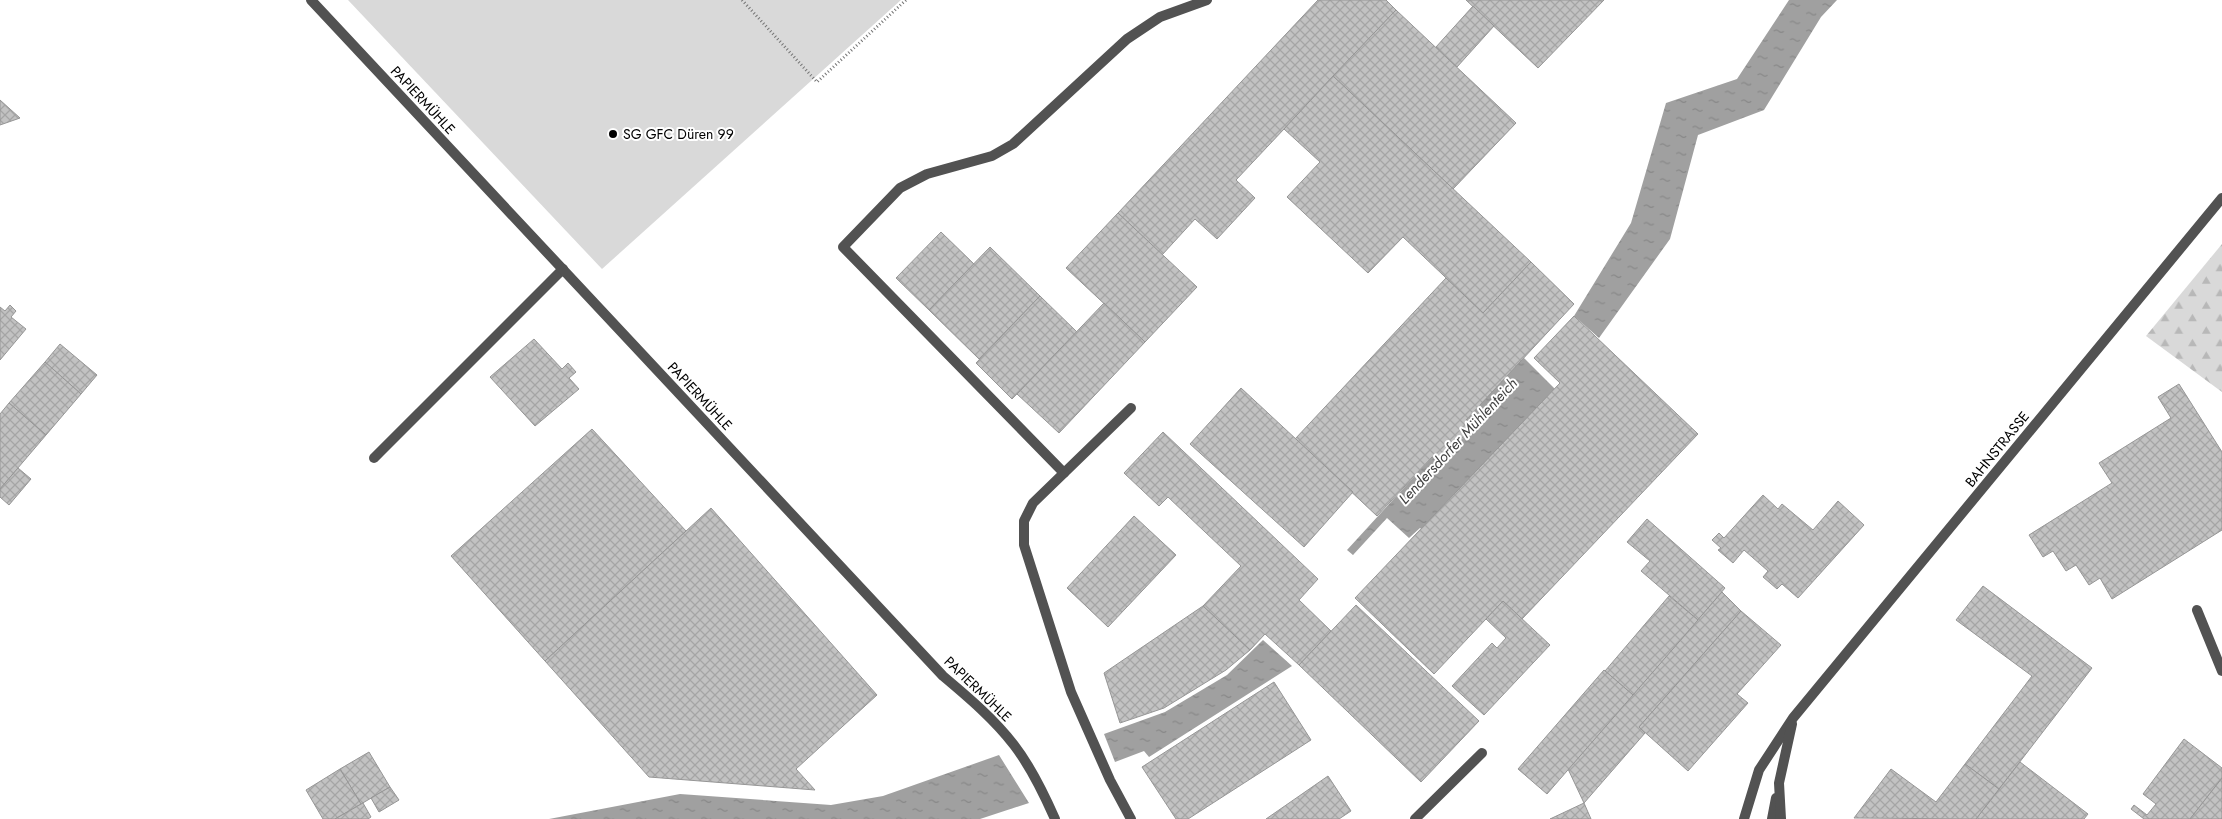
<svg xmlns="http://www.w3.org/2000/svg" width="2222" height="819" font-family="Jost,sans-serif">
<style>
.forest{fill:url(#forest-firs)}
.park{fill:#d9d9d9}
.water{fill:url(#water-ripples)}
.building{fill:url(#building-cross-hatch);stroke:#969696}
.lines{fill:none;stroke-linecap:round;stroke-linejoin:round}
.path{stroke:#747474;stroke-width:3;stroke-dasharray:1 2.5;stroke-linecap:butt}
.lane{stroke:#525252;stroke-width:10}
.street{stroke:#525252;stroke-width:10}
.poi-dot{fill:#000;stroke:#fff;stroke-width:2}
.labels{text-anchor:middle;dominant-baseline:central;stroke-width:4;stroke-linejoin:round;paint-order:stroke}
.street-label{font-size:14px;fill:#000;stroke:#fff}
.poi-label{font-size:14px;fill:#000;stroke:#fff;text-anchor:start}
.water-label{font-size:15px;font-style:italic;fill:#414141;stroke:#fff}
</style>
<defs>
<pattern id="forest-firs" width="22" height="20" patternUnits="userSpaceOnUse" patternTransform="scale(1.25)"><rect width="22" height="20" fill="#d9d9d9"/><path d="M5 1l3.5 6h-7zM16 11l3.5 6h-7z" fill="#b8b8b8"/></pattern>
<pattern id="water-ripples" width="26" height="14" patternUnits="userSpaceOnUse" patternTransform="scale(1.25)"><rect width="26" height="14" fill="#a0a0a0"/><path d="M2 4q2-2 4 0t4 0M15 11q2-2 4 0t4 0" fill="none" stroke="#888"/></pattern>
<pattern id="building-cross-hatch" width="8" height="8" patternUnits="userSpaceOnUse" patternTransform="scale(1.25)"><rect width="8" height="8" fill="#c2c2c2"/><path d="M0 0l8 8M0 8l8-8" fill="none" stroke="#a5a5a5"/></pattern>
</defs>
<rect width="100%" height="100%" fill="#fff"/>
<polygon class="forest" points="2222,244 2222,392 2146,336"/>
<polygon class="park" points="348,0 901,0 602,269"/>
<g class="water">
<polygon points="1789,0 1837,0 1821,17 1764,110 1698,135 1670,239 1599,338 1574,316 1631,223 1666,103 1737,79"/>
<polygon points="1523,357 1555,389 1423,530 1420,528 1409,538 1387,518 1353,555 1347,550 1432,457 1439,463 1473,427 1466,420"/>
<polygon points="1263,640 1292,666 1149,757 1144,751 1115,762 1104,734 1165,712 1227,675"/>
<polygon points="999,755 1029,803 980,819 549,819 680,794 831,805 883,796"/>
</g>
<g class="building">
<polygon points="1318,0 1386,0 1396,10 1236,180 1255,198 1217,239 1195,219 1162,255 1118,213"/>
<polygon points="1466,0 1604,0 1538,68"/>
<polygon points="1473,6 1494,26 1457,67 1436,47"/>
<polygon points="1396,10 1516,123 1453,189 1333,76"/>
<polygon points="1333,76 1531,262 1483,313 1403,237 1368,273 1287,197 1320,162 1284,129"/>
<polygon points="0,100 20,118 0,125"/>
<polygon points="1118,213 1197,287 1145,342 1066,268"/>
<polygon points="941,232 974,264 929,310 896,278"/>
<polygon points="990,247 1040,296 979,359 929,310"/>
<polygon points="1531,262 1574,304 1466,420 1473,426 1439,463 1432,457 1377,516 1295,439 1446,278 1483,313"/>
<polygon points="1040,296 1077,332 1012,399 976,363"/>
<polygon points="1104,303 1145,342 1059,433 1017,394"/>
<polygon points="10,305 16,311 11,317 26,329 0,360 0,307 5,311"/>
<polygon points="1574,316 1698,434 1522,619 1503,601 1434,674 1355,598 1560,383 1534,358"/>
<polygon points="534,339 562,369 568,363 576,372 569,378 579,389 535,426 490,377"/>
<polygon points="60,344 97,375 81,394 45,362"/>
<polygon points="45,362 81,394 46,435 9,403"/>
<polygon points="2179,384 2222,452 2222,530 2112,599 2100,578 2089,585 2076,565 2066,571 2053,551 2043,557 2029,535 2112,483 2099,463 2171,418 2158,397"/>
<polygon points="1241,388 1353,492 1304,547 1190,444"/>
<polygon points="9,403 46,435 0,489 0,414"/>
<polygon points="592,429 686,531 545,661 451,556"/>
<polygon points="1163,432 1318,579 1299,600 1331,631 1299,665 1265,634 1250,650 1203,606 1241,566 1168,497 1159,506 1124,473"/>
<polygon points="18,468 31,479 9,505 0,497 0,489"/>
<polygon points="1763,495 1778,509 1782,504 1813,530 1838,501 1864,525 1798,598 1782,584 1777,589 1763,577 1768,571 1744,550 1733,563 1718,550 1721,548 1712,540 1719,533 1724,538"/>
<polygon points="711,508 877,695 796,769 815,790 649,777 545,661"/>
<polygon points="1134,516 1176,555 1108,627 1067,588"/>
<polygon points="1647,519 1725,588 1698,620 1641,571 1650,561 1627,542"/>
<polygon points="1983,586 2092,668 1999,789 1965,764 2032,676 1956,620"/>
<polygon points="1722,592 1741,611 1639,727 1645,733 1584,803 1568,769"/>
<polygon points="1669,596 1698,620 1633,695 1605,671"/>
<polygon points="1503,601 1550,645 1484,715 1452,686 1492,643 1497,648 1506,638 1486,619"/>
<polygon points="1356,605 1479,721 1421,782 1299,665"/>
<polygon points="1203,606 1250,650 1226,670 1164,708 1120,723 1104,673"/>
<polygon points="1741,611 1781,645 1737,694 1748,703 1688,771 1639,727"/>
<polygon points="1604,670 1633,695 1547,794 1518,769"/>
<polygon points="1274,682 1311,740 1188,819 1176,819 1142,767"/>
<polygon points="2184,739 2222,768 2222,778 2190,819 2144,819 2131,809 2134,805 2147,815 2156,804 2143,794"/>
<polygon points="369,752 390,787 361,804 340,769"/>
<polygon points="2020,762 2088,814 2084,819 1976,819"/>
<polygon points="1965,764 1999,789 1976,819 1854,818 1891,769 1936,802"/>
<polygon points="340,769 361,804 335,819 323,819 306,790"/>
<polygon points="1328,776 1351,811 1339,819 1266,819"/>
<polygon points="2222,778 2222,819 2190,819"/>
<polygon points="390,787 399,800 379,812 371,798"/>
<polygon points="363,803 371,817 368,819 335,819"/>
<polygon points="1584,803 1591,819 1550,819"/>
</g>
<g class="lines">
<polyline class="path" points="742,0 817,82 906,0"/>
<g class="lane">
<polyline points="1131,408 1033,503 1024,521 1024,545 1071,692 1110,780 1131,819"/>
<polyline points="374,458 563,269"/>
<polyline points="1064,473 843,247 900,188 927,174 992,156 1013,144 1127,39 1160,17 1207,0"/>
<polyline points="1415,819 1482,753"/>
</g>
<g class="street">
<path d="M311,0l632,676c25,21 51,43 71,69 17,22 30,49 41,74"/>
<polyline points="2197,610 2222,671"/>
<polyline points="1744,819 1759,770 1793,718 2222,198"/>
<polyline points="1772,819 1776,798"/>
<polyline points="1781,819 1779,783 1792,724"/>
</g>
</g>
<circle class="poi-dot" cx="613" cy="134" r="5"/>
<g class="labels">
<g class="street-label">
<text transform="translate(423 100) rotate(47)">PAPIERMÜHLE</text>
<text transform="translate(700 396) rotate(47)">PAPIERMÜHLE</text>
<text transform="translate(1997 449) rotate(-51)">BAHNSTRASSE</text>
<text transform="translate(978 689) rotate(44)">PAPIERMÜHLE</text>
</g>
<g class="poi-label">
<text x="623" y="134">SG GFC Düren 99</text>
</g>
<g class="water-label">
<text transform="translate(1458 441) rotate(-47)">Lendersdorfer Mühlenteich</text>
</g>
</g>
</svg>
